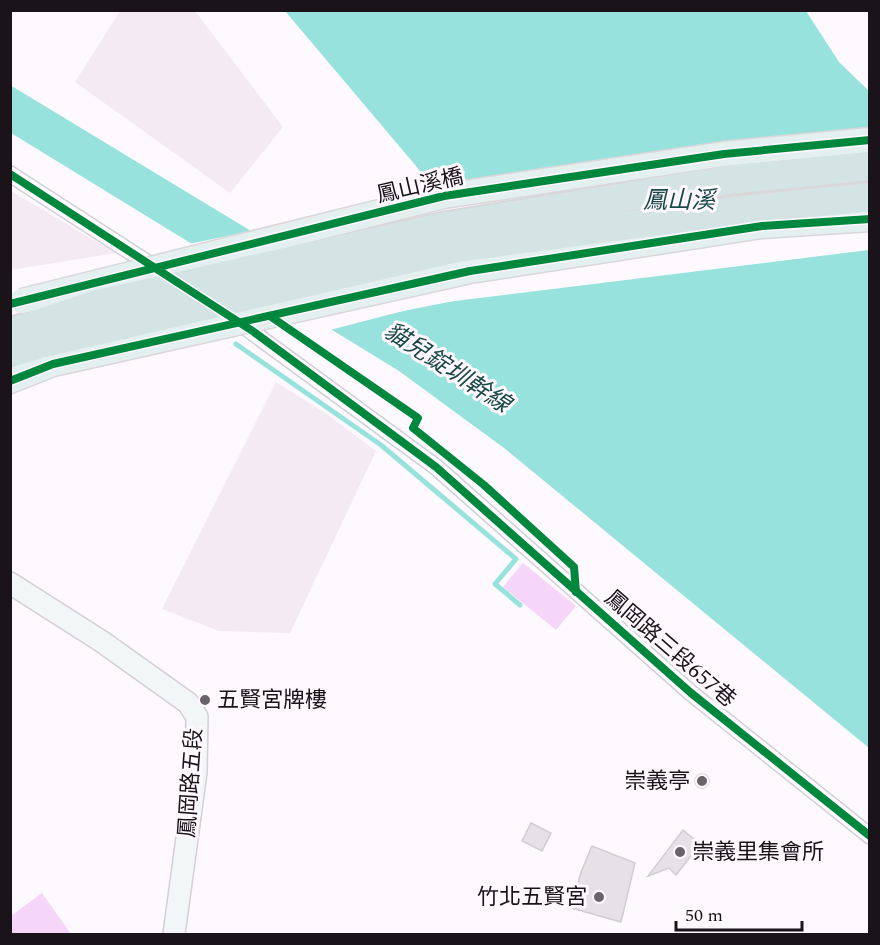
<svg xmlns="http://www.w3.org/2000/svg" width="880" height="945" font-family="Spectral,'Noto Sans TC',serif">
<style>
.built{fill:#f3eaf4}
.green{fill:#f6d6f8}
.water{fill:#98e2de}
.pier{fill:#fef9fe}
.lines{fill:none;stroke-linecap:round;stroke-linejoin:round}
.stream{stroke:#98e2de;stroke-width:5}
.building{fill:#e7e1e7;stroke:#d2cdd2;stroke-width:1.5}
.street-casing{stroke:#d4cfd4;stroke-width:18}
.secondary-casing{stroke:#d4cfd4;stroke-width:24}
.primary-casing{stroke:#dad7da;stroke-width:27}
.highway-casing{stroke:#dad7da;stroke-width:32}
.street{stroke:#fffeff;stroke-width:15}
.secondary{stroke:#f2f6f7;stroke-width:21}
.primary{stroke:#e4efef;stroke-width:24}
.highway{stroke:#d4e4e4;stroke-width:28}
.primary-bridge-casing{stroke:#dad7da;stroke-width:27;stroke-linecap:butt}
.highway-bridge-casing{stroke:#dad7da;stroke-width:32;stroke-linecap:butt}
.primary-bridge{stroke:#e4efef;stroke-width:24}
.highway-bridge{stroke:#d4e4e4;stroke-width:28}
.cycleway-casing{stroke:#fff8ff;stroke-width:11}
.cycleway{stroke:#00873e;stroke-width:8}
.poi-dot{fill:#6a646a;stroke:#fff8ff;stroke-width:2}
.labels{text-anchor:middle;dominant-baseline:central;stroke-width:6;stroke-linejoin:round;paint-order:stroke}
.street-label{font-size:22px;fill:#1a141a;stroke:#fff8ff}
.poi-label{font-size:22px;fill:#1a141a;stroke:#fff8ff;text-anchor:start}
.water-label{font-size:24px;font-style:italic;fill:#184946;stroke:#fff8ff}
</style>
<rect width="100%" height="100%" fill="#fef9fe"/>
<g class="built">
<polygon points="120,11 195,11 283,127 230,193 75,82"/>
<polygon points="11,191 116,253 11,270"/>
<polygon points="276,382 328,415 376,451 290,633 219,631 162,609"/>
</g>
<g class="green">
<polygon points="523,563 576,606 556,630 503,587"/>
<polygon points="42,893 71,934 11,934 11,916"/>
</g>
<polygon class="water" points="285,11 806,11 839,62 869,91 869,748 504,448 399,371 11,133 10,85 388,314 509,290 416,166"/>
<polygon class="pier" points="869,130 869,250 430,304 326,331 184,245 256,230 389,311 504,288 432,194"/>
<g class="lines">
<polyline class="stream" points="236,344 381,445 516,559 495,584 520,605"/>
</g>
<g class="building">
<circle cx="702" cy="781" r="7"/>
<polygon points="531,823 551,833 542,851 522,841"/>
<polygon points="683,830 700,844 676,875 669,868 648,876"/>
<polygon points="592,846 635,863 621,922 571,908 581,872"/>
</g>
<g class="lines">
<defs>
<g id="street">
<polyline points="10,174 157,269"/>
<polyline points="237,321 436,467 691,693 870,836"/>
</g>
<polyline id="secondary" points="10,583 101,641 188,703 197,717 196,772 174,934"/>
<polyline id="primary" points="10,381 53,364"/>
<g id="highway">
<polyline points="10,332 35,325"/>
<polyline points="10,353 44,343"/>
</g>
</defs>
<use href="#street" class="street-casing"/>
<use href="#secondary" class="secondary-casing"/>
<use href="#primary" class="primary-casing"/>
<use href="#highway" class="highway-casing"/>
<use href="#street" class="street"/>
<use href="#secondary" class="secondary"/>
<use href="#primary" class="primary"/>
<use href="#highway" class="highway"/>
<defs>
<g id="primary-bridge">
<polyline points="22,301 444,196 724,154 870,140"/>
<polyline points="53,364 470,271 762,226 870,219"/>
</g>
<g id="highway-bridge">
<polyline points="35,325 94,305 442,227 728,180 870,166"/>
<polyline points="44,343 457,248 743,210 870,197"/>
</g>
</defs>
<use href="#primary-bridge" class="primary-bridge-casing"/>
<use href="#highway-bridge" class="highway-bridge-casing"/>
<use href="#primary-bridge" class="primary-bridge"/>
<use href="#highway-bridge" class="highway-bridge"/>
<defs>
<g id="cycleway">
<polyline points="10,174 254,332 436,467 691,693 870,836"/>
<polyline points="10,304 444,196 724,154 870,140"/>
<polyline points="270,316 418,418 413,428 484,485 574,567 576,592"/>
<polyline points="10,381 53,364 470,271 762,226 870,219"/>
</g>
</defs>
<use href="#cycleway" class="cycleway-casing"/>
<use href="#cycleway" class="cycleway"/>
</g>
<g class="poi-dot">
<circle cx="205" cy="700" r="6"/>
<circle cx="702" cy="781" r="6"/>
<circle cx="680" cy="852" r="6"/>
<circle cx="599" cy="897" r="6"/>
</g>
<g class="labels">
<g class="street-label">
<text transform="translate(420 186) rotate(-13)">鳳山溪橋</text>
<text transform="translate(670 649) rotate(41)">鳳岡路三段657巷</text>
<text transform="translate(191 783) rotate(-86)">鳳岡路五段</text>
</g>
<g class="poi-label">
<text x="217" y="700">五賢宮牌樓</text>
<text x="690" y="781" text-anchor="end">崇義亭</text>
<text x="692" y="852">崇義里集會所</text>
<text x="587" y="897" text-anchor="end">竹北五賢宮</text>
</g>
<g class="water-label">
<text x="679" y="201">鳳山溪</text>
<text transform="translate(447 368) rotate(33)">貓兒錠圳幹線</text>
</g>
</g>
<rect width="880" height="945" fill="none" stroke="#1a141a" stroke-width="24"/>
<path d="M676 921v9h126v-9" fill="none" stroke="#1a141a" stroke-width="3"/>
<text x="685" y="921" font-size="18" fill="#1a141a" stroke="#fff8ff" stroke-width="4.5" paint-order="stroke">50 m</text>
</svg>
